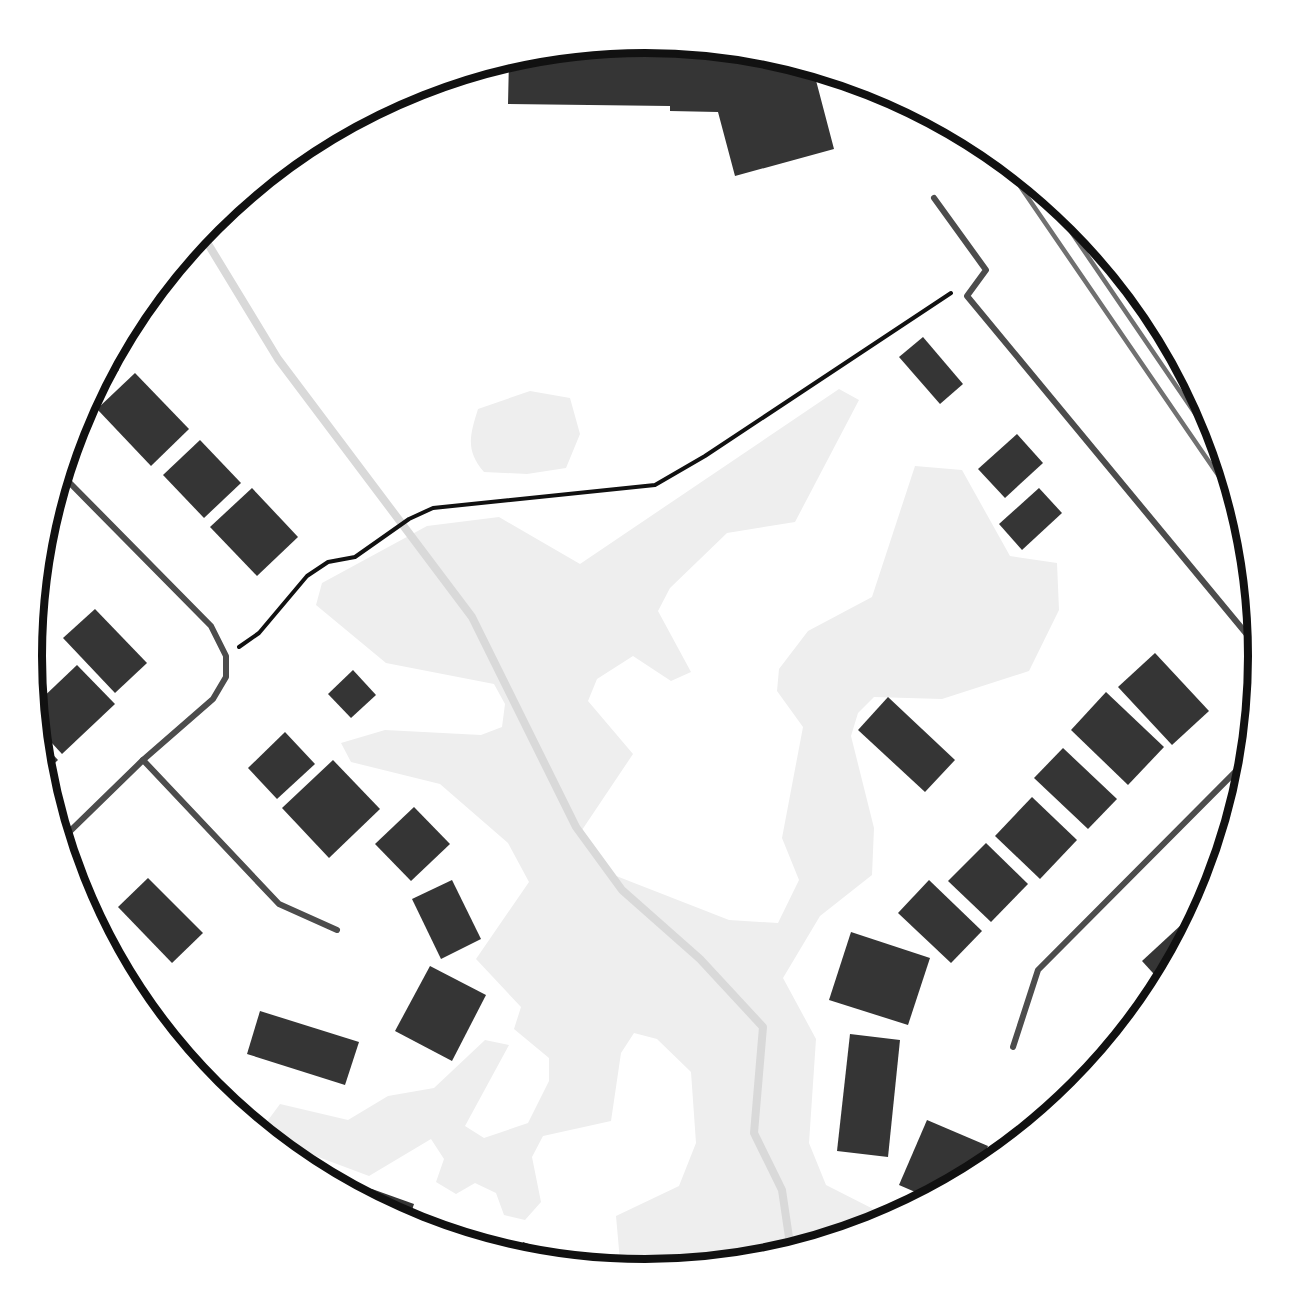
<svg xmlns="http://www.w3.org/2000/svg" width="1291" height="1313" font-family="Roboto,sans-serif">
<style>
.green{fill:#eee}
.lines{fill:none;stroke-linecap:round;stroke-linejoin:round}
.stream{stroke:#d9d9d9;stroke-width:8}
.building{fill:#353535}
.path{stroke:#111;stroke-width:4}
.minor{stroke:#4c4c4c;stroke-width:6}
.rail{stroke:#707070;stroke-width:4.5}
.rim{fill:none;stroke:#111;stroke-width:8}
</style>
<rect width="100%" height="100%" fill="#fff"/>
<g class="green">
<polygon points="839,389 859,400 795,522 727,533 670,588 658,611 691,672 671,681 633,656 597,679 588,701 633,754 580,833 606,872 729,920 778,923 799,880 782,838 803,727 777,691 779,669 808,631 872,597 915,466 962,470 1010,556 1057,563 1059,610 1029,671 942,699 874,697 858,713 851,736 874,828 872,875 820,916 783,978 816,1039 809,1143 826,1185 891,1218 880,1224 765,1259 645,1270 617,1268 620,1261 616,1216 679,1186 696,1143 691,1072 657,1039 634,1033 621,1053 611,1121 543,1136 532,1157 541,1202 525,1220 504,1215 496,1193 475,1183 456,1194 436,1182 444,1159 431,1139 369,1176 281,1143 266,1123 280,1104 348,1120 388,1096 434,1088 485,1040 509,1045 465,1126 484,1138 528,1123 549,1081 549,1058 514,1029 521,1007 476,959 529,882 508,843 440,784 351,762 341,743 385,730 481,735 502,727 505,704 494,684 386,663 316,605 322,583 427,526 499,517 580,564"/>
<path d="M530,391l40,7 10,36 -14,34 -39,6 -43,-2c-19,-22 -14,-37 -6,-63z"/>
</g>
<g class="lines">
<polyline class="stream" points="202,234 278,359 472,617 576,827 622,890 700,959 763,1027 754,1133 782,1190 791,1251"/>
</g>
<g class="building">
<polygon points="646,43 766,54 813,69 834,149 735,176 718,112 670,111 670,106 508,104 509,59 526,54"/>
<polygon points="923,337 963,384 940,404 899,357"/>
<polygon points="110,361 119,370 93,394"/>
<polygon points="135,373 189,429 151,466 97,409"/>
<polygon points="1017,434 1043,463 1005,498 978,469"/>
<polygon points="200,440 241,483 204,518 163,475"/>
<polygon points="252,488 298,537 257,576 210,527"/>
<polygon points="1039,488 1062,513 1022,550 999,524"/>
<polygon points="95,609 147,663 115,693 63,638"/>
<polygon points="1155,653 1209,711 1172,745 1118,687"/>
<polygon points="77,665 115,704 62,754 39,729 36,704"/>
<polygon points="353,670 376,695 351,718 328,694"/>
<polygon points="1106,692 1164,747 1128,785 1071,730"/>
<polygon points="888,697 955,760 925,792 858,730"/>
<polygon points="285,732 315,764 277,799 248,768"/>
<polygon points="40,741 58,760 43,774 41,758"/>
<polygon points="1063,748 1117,799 1088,829 1034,778"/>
<polygon points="333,760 380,809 329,858 282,808"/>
<polygon points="1032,797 1077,840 1040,879 995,836"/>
<polygon points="414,807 450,844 411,881 375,844"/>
<polygon points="986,843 1028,884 991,922 948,881"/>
<polygon points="148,878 203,933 172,963 118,907"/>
<polygon points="452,880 481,939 441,959 412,899"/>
<polygon points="929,880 982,931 951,963 898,913"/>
<polygon points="1213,890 1213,892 1194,926 1185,916"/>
<polygon points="1181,925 1190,934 1163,984 1142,961"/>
<polygon points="851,932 930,958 908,1025 829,1000"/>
<polygon points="430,966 486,995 452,1061 395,1031"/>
<polygon points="260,1011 359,1042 345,1085 247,1054"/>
<polygon points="850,1034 900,1040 888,1157 837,1151"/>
<polygon points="927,1120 988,1146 976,1173 929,1198 899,1185"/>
<polygon points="989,1154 1002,1155 989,1165"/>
<polygon points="372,1189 414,1204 408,1222 368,1201"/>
<polygon points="523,1242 586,1264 586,1265 518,1256"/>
</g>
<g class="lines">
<polyline class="path" points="239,647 259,633 307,576 328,562 355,557 409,519 433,508 655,485 705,456 951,293"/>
<g class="minor">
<polyline points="934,198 986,270 967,296 1259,649"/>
<polyline points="62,475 211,626 226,656 226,677 213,699 143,760 62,839"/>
<polyline points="143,760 279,904 337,930"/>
<polyline points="1013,1047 1038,970 1249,758"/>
</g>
<g class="rail">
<polyline points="1000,157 1238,504"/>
<polyline points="1046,195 1222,453"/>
</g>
</g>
<path d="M0 0H1291V1313H0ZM42 656a603 603 0 1 1 1206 0a603 603 0 1 1-1206 0Z" fill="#fff" fill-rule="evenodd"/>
<path class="rim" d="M42 656a603 603 0 1 1 1206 0a603 603 0 1 1-1206 0Z"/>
</svg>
